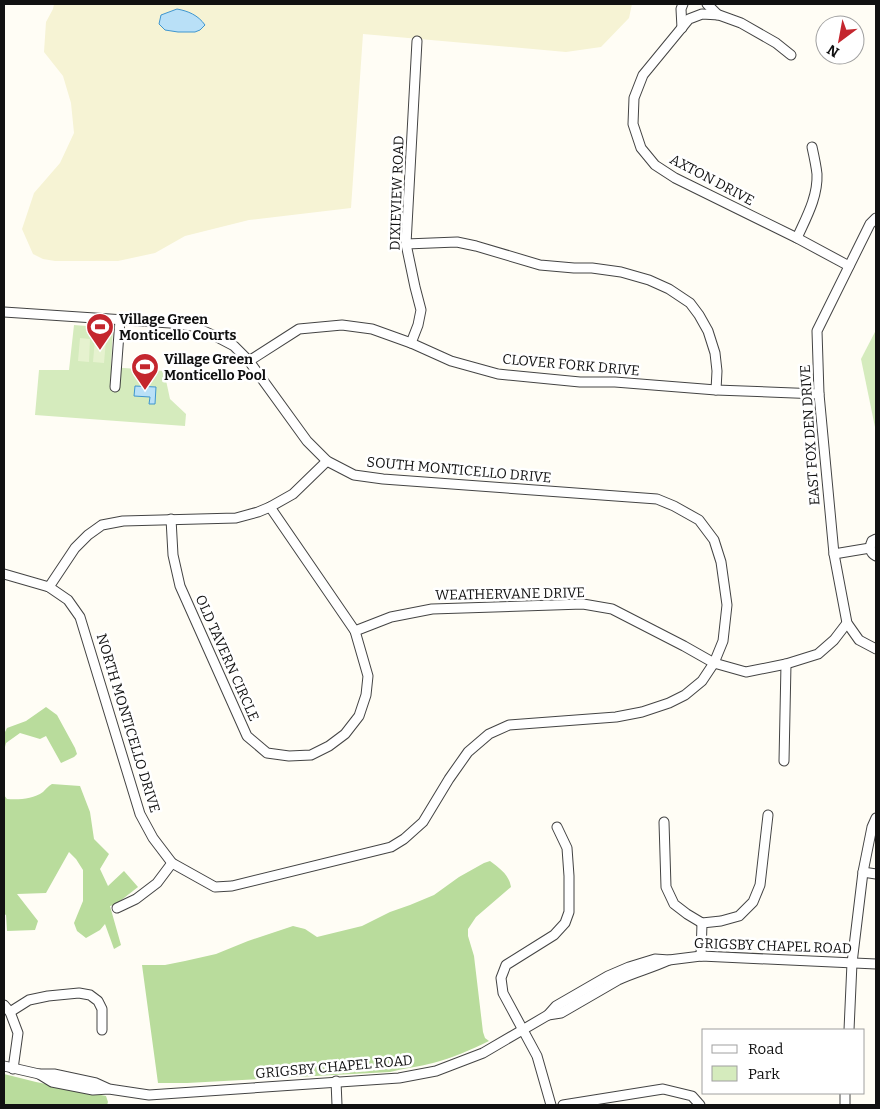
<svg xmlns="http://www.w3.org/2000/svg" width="880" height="1109" font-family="Bitter,serif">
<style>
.farmland{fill:#f6f3d4}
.green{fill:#d5ebbd}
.forest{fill:#b9dc9c}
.pitch{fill:#e6f2cf}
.water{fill:#b9e0f7;stroke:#3f96cf}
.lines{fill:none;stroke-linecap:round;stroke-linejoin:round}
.minor-casing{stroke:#444;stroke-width:11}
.minor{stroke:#fff;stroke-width:9}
.labels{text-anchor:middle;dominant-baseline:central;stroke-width:5;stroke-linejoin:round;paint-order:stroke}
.street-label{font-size:14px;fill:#111;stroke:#fff}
.poi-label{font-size:14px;font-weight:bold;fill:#111;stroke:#fff;text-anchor:start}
</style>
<rect width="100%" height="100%" fill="#fffdf5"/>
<polygon class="farmland" points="54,4 632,4 629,18 601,47 566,52 363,34 351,208 249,220 185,236 155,253 118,261 55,261 43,259 33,254 22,229 34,193 60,163 74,133 71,103 63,76 44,52 46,22 53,9"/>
<g class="green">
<polygon points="74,325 113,328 111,367 164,371 170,399 186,414 185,426 35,415 39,370 69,370"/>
<polygon points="876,330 876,432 861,359"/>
</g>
<g class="forest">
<polygon points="46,707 57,715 75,748 77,754 74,757 61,763 46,736 40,739 20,733 6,743 4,751 4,734 7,728 26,721"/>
<path d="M52,784l28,2 10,26 4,27 15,15 -9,15 8,17 16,-15 14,16 -23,18 -5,1 11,39 -7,4 -9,-25 -5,6 -14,8 -9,-7 -3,-8 9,-22v-31l-7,-11 -7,-7 -23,41 -29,1 21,27 -3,9 -28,1 -1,-16 -2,-1v-119l3,4c12,1 26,0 36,-7 3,-3 5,-6 9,-8z"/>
<path d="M490,861c9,7 19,13 21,26l-35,30 -8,12v7l6,20 9,76 2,6 4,3c-18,9 -37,17 -56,22 -14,4 -29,5 -43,9l-203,11h-29l-16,-118h23l20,-4 31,-7 32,-13 45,-15 12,3 12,8 45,-11 28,-14 20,-7 24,-10 25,-18 25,-14z"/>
<polygon points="4,1074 36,1082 106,1096 108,1102 107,1105 4,1105"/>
</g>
<g class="pitch">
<polygon points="80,338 90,339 89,362 78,361"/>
<polygon points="95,339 106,340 104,363 93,362"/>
</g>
<g class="water">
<path d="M177,9c11,2 21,6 28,16l-5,5 -5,2h-17l-13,-2 -6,-6 2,-9z"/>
<polygon points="135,386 156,387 155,404 149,404 150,397 134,396"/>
</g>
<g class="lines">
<defs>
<g id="minor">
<polyline points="707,4 718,15"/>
<polyline points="682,28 681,9 683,4"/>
<polyline points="791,55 776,43 741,23 719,15 702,14 689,19 643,75 634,98 633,124 641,148 655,165 675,178 797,238 849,266"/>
<polyline points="876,218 870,224 817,331 819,394 834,554 847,623 859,640 876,649"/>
<path d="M797,238c9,-20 21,-41 20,-64 -1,-9 -3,-18 -5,-27"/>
<polyline points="406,244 457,242 476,246 540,265 574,268 592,268 621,272 649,280 669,289 690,303 699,315 708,331 715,353 717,371 716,390"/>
<polyline points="4,312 170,323 192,326 215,336 234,346 249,361 307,441 327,461 354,475 383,479 657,499 674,506 699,520 714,540 721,562 727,605 723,641 714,663 702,681 685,695 669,703 642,712 616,717 509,725 489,734 468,752 449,779 423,822 404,839 391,847 232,886 215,887 172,863 153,838 140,814 80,617 68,600 49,587 4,574"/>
<polyline points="411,343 418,325 421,310 415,287 406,244 417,41"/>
<polyline points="249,361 299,329 342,325 372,329 411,343 451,361 498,374 580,382 615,382 716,390 819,394"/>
<polyline points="115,387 120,320"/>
<polyline points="171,519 173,555 180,586 247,736 267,753 289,756 311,755 329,746 345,734 359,716 366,695 368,676 355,631 270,507"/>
<path d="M876,539l-4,2c-3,6 -2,12 4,15"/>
<polyline points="834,554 870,548"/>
<polyline points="49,587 75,548 88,535 102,525 123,521 236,518 258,512 270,507 293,494 327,461"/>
<polyline points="355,631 391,617 432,609 583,604 612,609 684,646 714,663 746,672 786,664 818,654 834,640 847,623"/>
<polyline points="784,761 786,664"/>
<polyline points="664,822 666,887 674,904 687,914 702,923 721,921 739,916 753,902 760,885 768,815"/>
<polyline points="863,872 876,874"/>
<polyline points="117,908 136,899 157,883 172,863"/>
<polyline points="701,956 702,923"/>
<polyline points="4,1005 10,1012 18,1033 13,1069"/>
<polyline points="10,1012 29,1000 48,996 79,993 90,995 98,1001 102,1009 102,1030"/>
<path d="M548,1015l13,-2 57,-33c17,-8 34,-12 51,-20"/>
<polyline points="849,1030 852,963 863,872 872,827 876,818"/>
<polyline points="4,1066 39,1074 54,1074 96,1083 107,1088"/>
<polyline points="39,1074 52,1082 93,1090 109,1089 149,1095 399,1078 436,1071 483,1053 548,1015 556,1006 608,976 629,967 655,959 669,960 701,956 876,964"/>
<polyline points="336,1081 337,1105"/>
<polyline points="551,1105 537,1056 503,993 501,978 506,965 554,935 565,923 569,912 569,876 567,848 557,827"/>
<polyline points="563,1105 663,1089 692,1096 700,1105"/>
<polyline points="845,1105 845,1093"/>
</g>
</defs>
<use href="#minor" class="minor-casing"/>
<use href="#minor" class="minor"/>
</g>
<defs>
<symbol id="stadium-pin" viewBox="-11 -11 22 30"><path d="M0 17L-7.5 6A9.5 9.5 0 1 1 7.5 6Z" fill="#c4262e" stroke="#fff"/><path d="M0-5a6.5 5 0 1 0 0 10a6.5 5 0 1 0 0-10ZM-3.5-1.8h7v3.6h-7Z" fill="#fff"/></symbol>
</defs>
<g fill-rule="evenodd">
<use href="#stadium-pin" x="84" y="311" width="32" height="43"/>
<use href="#stadium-pin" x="129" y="351" width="32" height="43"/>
</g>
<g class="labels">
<g class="street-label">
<text transform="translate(712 180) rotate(28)">AXTON DRIVE</text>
<text transform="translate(397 193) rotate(-88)">DIXIEVIEW ROAD</text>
<text transform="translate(571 365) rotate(5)">CLOVER FORK DRIVE</text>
<text transform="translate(810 435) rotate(-94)">EAST FOX DEN DRIVE</text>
<text transform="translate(459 470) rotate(5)">SOUTH MONTICELLO DRIVE</text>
<text transform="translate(510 594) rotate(-1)">WEATHERVANE DRIVE</text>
<text transform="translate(227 658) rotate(66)">OLD TAVERN CIRCLE</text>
<text transform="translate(128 723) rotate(73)">NORTH MONTICELLO DRIVE</text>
<text transform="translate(773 946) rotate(2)">GRIGSBY CHAPEL ROAD</text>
<text transform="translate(334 1067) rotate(-5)">GRIGSBY CHAPEL ROAD</text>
</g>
<g class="poi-label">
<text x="119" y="319">Village Green<tspan x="119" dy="16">Monticello Courts</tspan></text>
<text x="164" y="359">Village Green<tspan x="164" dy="16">Monticello Pool</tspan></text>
</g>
</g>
<rect width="880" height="1109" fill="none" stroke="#111111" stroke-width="10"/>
<rect x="702" y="1029" width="162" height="65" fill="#ffffff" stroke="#a0a0a0"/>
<rect x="712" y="1045" width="25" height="8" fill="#ffffff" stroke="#a0a0a0"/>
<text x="748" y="1054" font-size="15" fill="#111111">Road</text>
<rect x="712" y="1066" width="25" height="15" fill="#d5ebbd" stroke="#a0a0a0"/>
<text x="748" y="1079" font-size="15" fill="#111111">Park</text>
<g transform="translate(840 40) rotate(212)"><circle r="24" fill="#ffffff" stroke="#a0a0a0"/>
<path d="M0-4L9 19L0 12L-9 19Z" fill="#c4262e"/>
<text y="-8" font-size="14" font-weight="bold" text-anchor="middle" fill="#111111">N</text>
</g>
</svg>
